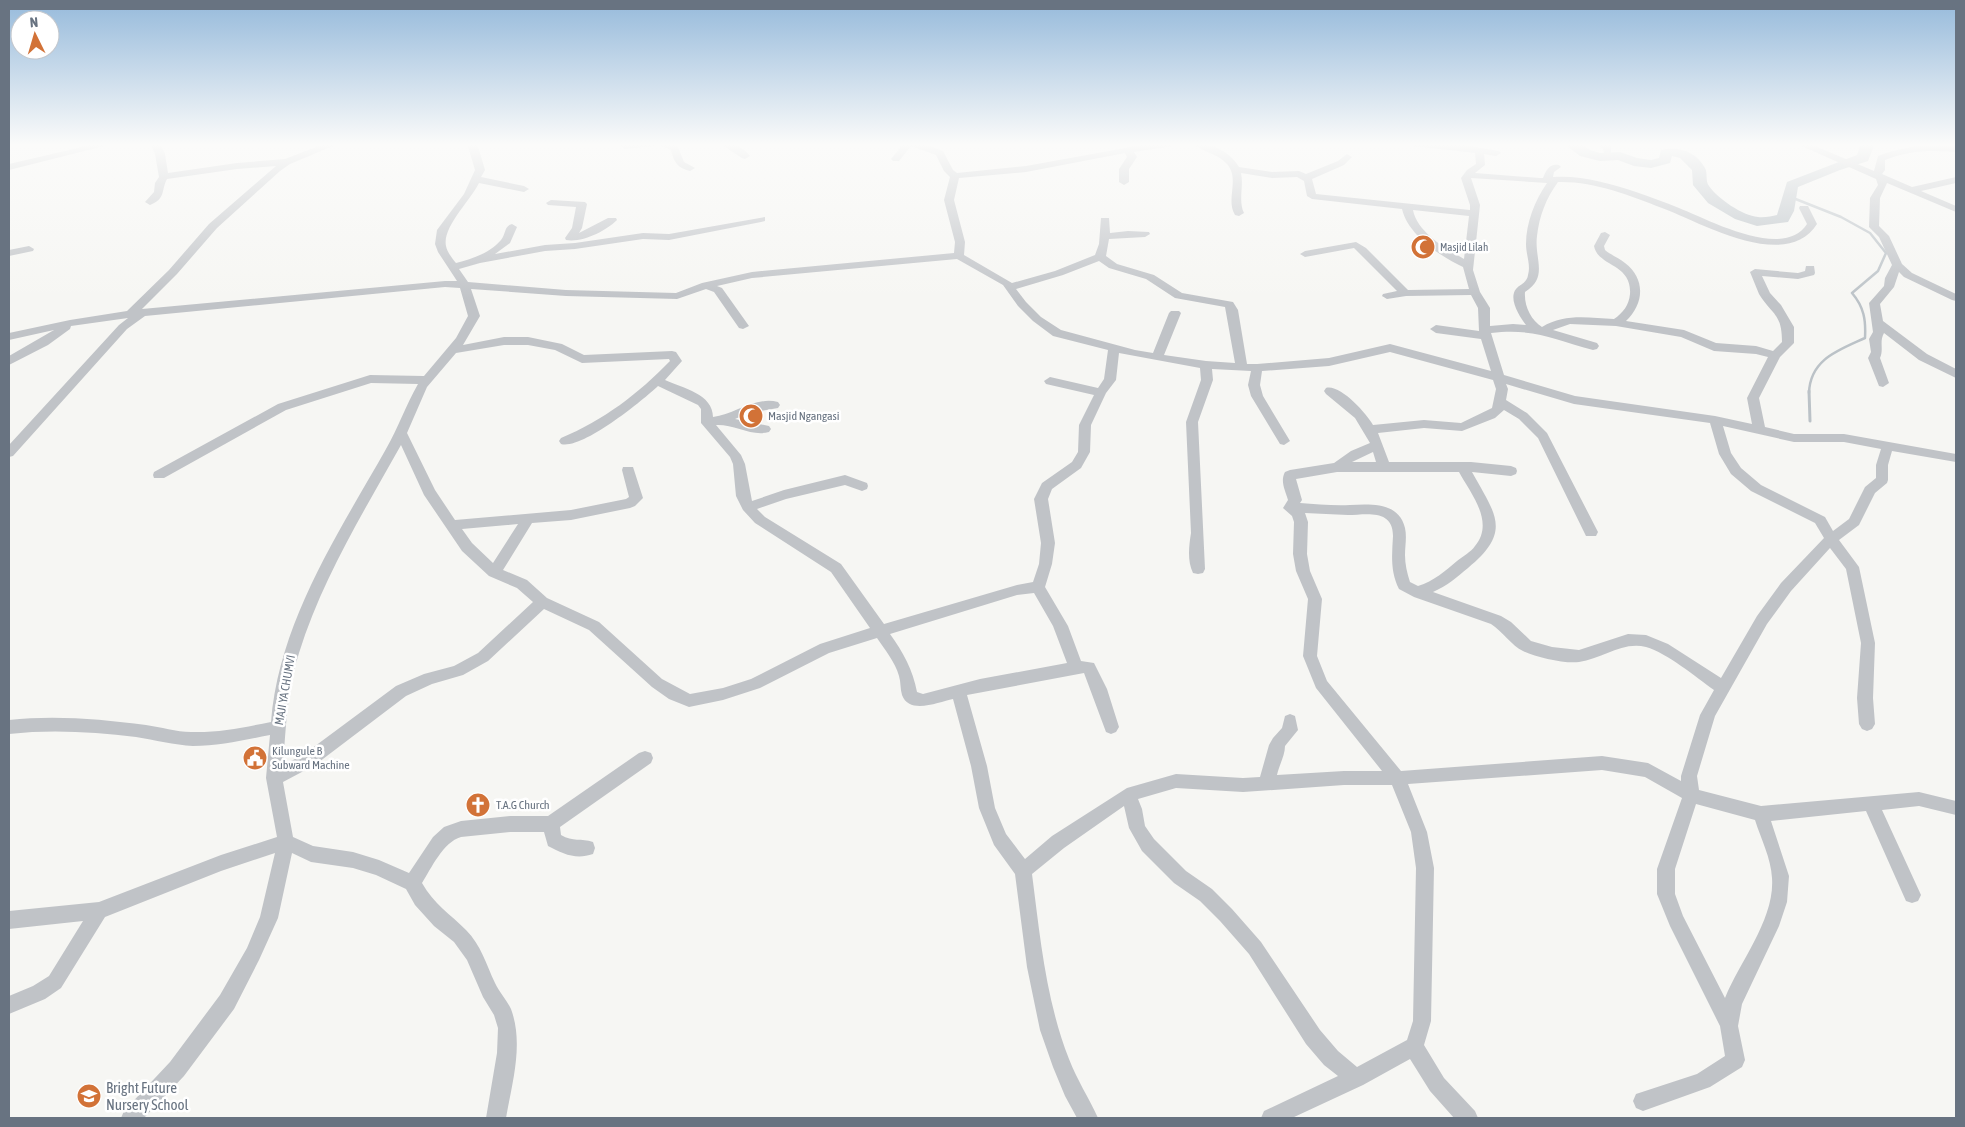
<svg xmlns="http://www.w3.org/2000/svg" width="1965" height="1127" font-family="'Asap Condensed',sans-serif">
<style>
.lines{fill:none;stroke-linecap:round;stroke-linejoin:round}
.stream-far1{stroke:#bbc2c7;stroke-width:2.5}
.stream{stroke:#bbc2c7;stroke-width:3}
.river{fill:#bbc2c7;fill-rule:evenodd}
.minor{fill:#c0c3c7;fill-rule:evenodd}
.labels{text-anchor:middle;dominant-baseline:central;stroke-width:5;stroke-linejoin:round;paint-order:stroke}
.far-poi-label{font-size:11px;fill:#687381;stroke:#fff;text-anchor:start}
.poi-label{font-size:12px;fill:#687381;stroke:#fff;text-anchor:start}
.street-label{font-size:12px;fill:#687381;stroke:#fff}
.near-poi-label{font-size:15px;fill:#687381;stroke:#fff;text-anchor:start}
</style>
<rect width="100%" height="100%" fill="#f6f6f3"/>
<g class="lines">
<path class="stream-far1" d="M1788,196l53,21 29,16 16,20 -8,18 -26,22c12,14 14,27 13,45 -26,12 -55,21 -56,55"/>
<polyline class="stream" points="1809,391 1810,421"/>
<path class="river" d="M1563,143h16l11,7 10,3 20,-1 17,6 14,2 8,-2 2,-8c17,-4 35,1 44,18 3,5 0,13 4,18 8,12 34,30 49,31 6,1 14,-1 19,-2l10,-33 70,-27 4,-12h14l-7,18 -28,9 -42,17 -4,24 -6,11 -31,4 -22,-7 -27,-16 -15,-18 -1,-15 -12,-12 -8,-2 -2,7 -19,5 -17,-2 -16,-6 -18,1 -20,-5z"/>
<g class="minor">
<polygon points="99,143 116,143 9,170 9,164"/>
<path d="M150,143h10l5,11 3,19 69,-10 48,-4 41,-16h14l-50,21 -10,7 -63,57 -40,46 -35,35 303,-28h12l-19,-29 -3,-8 2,-14 27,-36 11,-24 -8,-27h10l8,27 -4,7 43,9 5,3 -5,3 -45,-9c-8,17 -37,44 -33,63 1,6 6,12 10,17 16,-4 34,-10 45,-23 5,-6 3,-14 11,-16l5,3 -7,16 -15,11 50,-9 30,-2 68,-10 26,1 96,-17v4l-4,1 -92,18 -26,-1 -68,10 -30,2 -65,12 -21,6 9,13 98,8 110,3 26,-10 50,-11 202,-19 1,-11 -11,-42 6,-23 -6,-6 -8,-16 -25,-9 -12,15h-6l-2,-2 13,-16h16l23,8 10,19 4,3 69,-7 127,-23h25l-5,3 -39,6 3,5 -8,12v13l-5,3 -5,-3v-13l8,-12 -2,-4 -99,19 -67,6 -5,22 11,42 -1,13 48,28 43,-12 40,-16 4,-11 2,-26h8l1,15 18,-2 21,1 1,2 -5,3 -36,2 -3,17 11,8 37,11 28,18 51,9 5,8 9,54h10l72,-6 61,-14 101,27 -10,-32 -45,-6 -6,-4 6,-4 43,6 -1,-23 -7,-13 -65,1 -19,3 -5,-3 1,-2 14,-3 -43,-43 -49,9 -5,-3 5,-3 51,-9 10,6 42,42 61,-1 -6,-22c-23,-11 -55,-32 -61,-58l-90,-10 -5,-3 -3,-15 -7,-4 -25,1 -31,-5c3,13 -3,28 3,40l-5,3 -4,-1c-10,-16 6,-37 -9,-52 -9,-10 -24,-11 -34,-20 18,0 37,7 47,24l33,5 27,-1 7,3 32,-13 9,-7 5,3 -8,8 -32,14 4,15 154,16v-5l-9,-27 6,-8 9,-6 -1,-11 -62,-7 -5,-3h42l49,8 2,2 -5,3 -12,-2 1,11 -10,8 65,5h3c3,-8 7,-15 16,-13l2,2 -7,5 -1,5c28,-2 56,6 83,15 14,5 29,10 43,16 28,11 105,53 128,16l-8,-16 1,-2h8l9,18c-31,49 -117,-2 -155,-16 -33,-13 -69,-27 -104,-26 -12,16 -19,35 -21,54 -3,23 12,41 -12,56 -1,14 6,28 17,35 23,-14 47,-9 72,-8 9,-6 15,-14 16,-25 2,-31 -32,-27 -36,-48l7,-13 4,-1 5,3 -6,11 1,4c6,5 14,8 20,13 21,16 19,41 1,58l58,9 32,13 40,3 17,5 9,-9c0,-29 -10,-27 -23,-48 -3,-7 -6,-15 -9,-22l5,-3 43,4 7,-2 1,-5h8l1,7 -1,2 -16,4 -36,-3 8,17 11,12 13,22v16l-14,14 -21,41 6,29 29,7h50l112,20v8l-64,-11 -4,14v15l-1,3 -12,10 -16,32 -20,15 20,27 16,76 -2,55 2,26 -3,5 -5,2 -5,-2 -3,-5 -2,-26 4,-55 -15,-74 -16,-21 -39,43 -24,33 -52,92 -18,60 2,14 62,16 158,-14 37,9v14l-37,-9 -37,4 39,85 -3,6 -6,2 -6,-2 -40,-90 -95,10 18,55 -2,26 -8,24 -37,78 -4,22 7,34 -3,7 -32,20 -67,24 -7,-3 -3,-7 3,-7 61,-20 28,-18 -5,-30 -50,-100 -13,-32v-25l25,-71 -37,-21 -43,-7 -194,14 19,48 7,36 -3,153 -7,24 20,33 31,33 3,7h-24l-24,-27 -20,-32 -47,26 -71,33h-31l3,-7 74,-35 -14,-11 -18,-21 -57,-90 -29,-33 -20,-20 -26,-18 -32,-32 -13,-23 -5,-22 -60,42 -32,26c8,62 14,127 37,185 8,21 20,39 29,59h-21l-12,-22 -12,-29 -13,-37 -13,-63 -12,-93 -21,-29 -15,-37 -8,-42 -18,-67c-14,3 -44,16 -51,-4 -2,-6 -1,-13 -3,-19 -4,-14 -14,-26 -22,-38l-48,15 -69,35 -37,12 -34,7 -20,-8 -17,-12 -63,-57 -45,-21 -56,52 -25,14 -31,9 -26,12 -91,69 -32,17 10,55 20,9 40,6 26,8 30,13 24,-36 11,-10 17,-6 49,-5h38l91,-63 6,-2 6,2 2,5 -2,5 -91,64 1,8c12,7 20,3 32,7l2,6 -2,6c-17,6 -30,0 -45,-8l-4,-14h-34l-49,5c-18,5 -30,32 -39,46 12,21 28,31 44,47 15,15 20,34 29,53 4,9 12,17 16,26 13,35 1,74 -5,109h-20l11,-65 1,-25 -4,-13 -11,-18 -16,-37 -13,-18 -20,-16 -19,-21 -9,-16 -30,-14 -23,-7 -42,-6 -19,-9 -14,65 -19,42 -25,49 -50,67 -40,42h-23l3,-7 46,-49 50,-67 27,-47 13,-31 15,-64 -54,18 -116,46 -44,71 -16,11 -36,15v-18l24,-10 16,-10 34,-55 -74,8v-18l90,-9 122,-47 56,-18 -11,-59 4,-43c-26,5 -51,11 -77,11 -19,-1 -38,-6 -57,-9 -42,-5 -84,-8 -127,-3v-14c45,-5 91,-1 137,5 15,2 30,7 45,7 27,1 54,-5 80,-10 8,-100 67,-188 115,-273 12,-21 20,-44 32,-65l-47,-1 -85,27 -122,68h-10l-1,-3 1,-3 124,-68 92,-29 54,1 32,-38 12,-22 -8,-28 -15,-1 -300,29 -18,13 -114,127 -4,1v-12l110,-120 9,-7 -57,8 -1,3 -22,16 -39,20v-9l45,-26 -45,10v-7l61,-13 57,-9 42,-41 40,-46 67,-58 -39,3 -70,10c-6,11 -1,20 -17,26l-5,-3 9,-10 1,-9 4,-6 -4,-23zM1471,178l76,5c-12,17 -21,40 -21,61 0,11 5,21 2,31 -1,8 -8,9 -12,14 -8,10 4,28 10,36l-13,-1 -23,2v-18l-10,-16 -7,-22 7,-65zM1413,210l56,6 -5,43c-18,-10 -47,-27 -51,-49zM957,259l46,26 15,21 15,15 20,15 55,14 -4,29 -6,9 -48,-11 -6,4 2,3 48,11 -15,30 -1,27 -6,10 -30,21 -8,16 7,44 -2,21 -6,18 -16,3 -133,39 -43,-60 -76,-47 -8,-8 29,-10 59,-14 17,6 5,-2 1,-3 -1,-3 -22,-8 -61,15 -32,11 -7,-37 -4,-9 -25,-30c18,-1 36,12 53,7l2,-3 -2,-3 -34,-7 14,-6 29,-5 2,-3 -2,-3c-23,-6 -44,13 -65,15 0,-23 -30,-29 -48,-37l17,-19 -6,-9 -4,-1 -88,4 -22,-11 -34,-7h-24l-41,8 17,-29 -9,-27 95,7 111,3 29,-10 8,3 25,36 4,1 6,-3 -27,-38 -5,-2 35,-8zM1099,261l10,7 37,11 29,19 50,9 10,56 -29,-2 -42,-6 17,-42 -2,-2h-8l-2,2 -16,40 -18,-3 -74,-20 -20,-13 -15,-15 -10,-13 47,-14zM1570,324l46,2 65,11 33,14 42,3 12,3 -21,41 5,26 -37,-8 -140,-20 -71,-21 -13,-42c42,-5 62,6 102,17l4,-1 2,-3 -2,-3 -44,-13zM504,345h24l27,5 27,13 87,-4 1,2c-32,33 -66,59 -109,77l-2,3 2,3c21,6 81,-43 97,-58l40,19 3,4v14l29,34 3,7 3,32 7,14 12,13 76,49 39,56 -50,16 -69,35 -28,9 -33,6 -28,-15 -63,-57 -52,-24 -20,-18 -24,-10 29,-47 39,-3 59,-12 5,-2 8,-8 -9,-28 -1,-3h-10l-1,3 7,27 -3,2 -55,11 -116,10 -20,-30 -28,-57 20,-46 29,-34zM1390,352l103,28 3,9 -4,19 -31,15 -37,-3 -51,5c-7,-12 -33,-41 -47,-37l-2,3 2,3 29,24 15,25 -19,8 -17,12 -44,7 -5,2c-5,9 0,18 3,28l-5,8 9,8 2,6 -1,32 3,17 12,28 -5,57 13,32 66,83h-38l-67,4c2,-10 8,-19 8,-29l13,-16 -3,-14 -5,-2 -5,2 -3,12 -9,10 -4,7 -9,32 -17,1 -67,-4 -49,14 -75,48 -27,23 -19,-25 -11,-26 -8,-42 -20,-71 117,-22 22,59 5,2 5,-2 3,-5 -12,-38 -13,-26 -13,-2 -13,-35 -23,-39 7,-23 3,-21 -7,-44 4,-10 29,-21 9,-16 1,-27 15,-32 10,-13 3,-27 81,15 1,12 -15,42 5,111c-2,12 -4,28 2,40l5,1 5,-1 2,-4 -7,-147 15,-42 -1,-11 39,2 -3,14 3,11 29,48 4,1 6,-4 -27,-45 -3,-11 2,-14 67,-5zM1506,384l68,20 136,19 9,31 12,20 20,17 64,32 9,15 -43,45 -24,33 -36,62 -53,-34 -22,-9 -18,-1 -49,16 -27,-3 -21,-6 -20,-19 -10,-6 -68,-24c14,-6 24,-15 35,-24 45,-37 27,-54 4,-96l39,4 5,-2 1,-3 -1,-3 -5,-2 -40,-4h-82l-11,-29 46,-5 38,3 33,-13 9,-8 15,9 19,19 48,98h10l2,-4 -51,-99 -20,-20 -21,-13 2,-11zM1723,426l71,16h50l37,7 -5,16v13l-11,9 -16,32 -16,12 -8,-14 -64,-32 -20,-17 -10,-15zM401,445l23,50 38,56 27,25 28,12 16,14 -55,51 -24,13 -30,8 -28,12 -93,69 -20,10c3,-37 4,-76 16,-112 23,-74 64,-140 102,-208zM1373,452l3,10h-24zM1337,472h122c12,22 36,50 16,74 -4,6 -12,10 -18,15 -12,10 -23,20 -39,25l-8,-4c-3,-9 -5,-18 -5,-27 0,-9 2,-18 0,-27 -6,-26 -34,-24 -55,-23 -16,1 -34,-1 -50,-2l2,-3 -6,-21zM1305,513c14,1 28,1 43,2 17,0 45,-7 45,21 -1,18 -3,35 6,53l15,8 77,27c11,7 21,22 32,27 13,6 42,13 56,11 23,-3 43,-21 67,-15 21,6 50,30 68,43l-14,25 -19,61v5l-33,-18 -46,-7 -201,15 -74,-90 -10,-25 5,-57 -12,-28 -3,-17 1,-32zM518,524l-25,39 -21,-20 -10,-14zM1034,593l19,33 14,37 -87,16 -57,15 -6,-2c-4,-22 -14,-40 -27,-58l127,-39zM1344,785h48l19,47 5,36 -3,153 -6,19 -50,27 -19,-16 -18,-21 -59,-88 -29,-33 -20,-20 -26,-18 -32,-32 -9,-13 -3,-17 -4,-10 38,-11 67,4zM1696,804l59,16c6,19 16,38 17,58 3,41 -32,83 -47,120l-42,-82 -8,-22v-25z"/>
<path d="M616,143h54l8,4 6,15 11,6 -5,3c-12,-3 -16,-8 -19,-21l-11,-5 -35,4z"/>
<path d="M719,143c13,0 23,3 31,13l-5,3 -3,-1z"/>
<polygon points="1597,143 1608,143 1611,146 1611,157 1605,157 1603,149"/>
<path d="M1795,143h13l66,28 4,-15c26,-10 50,-12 78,-10v6c-25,-2 -47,-2 -71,8v10l-3,4 30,13 44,-10v6l-35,8 35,15v6l-69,-29 -7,15 -1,28 10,10 13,28 10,9 44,21v7l-4,-1 -48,-23 -5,-5 -5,15 -14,17 3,17 44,33 29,15v9l-37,-18 -35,-27c-5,9 0,16 -4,25l9,25 -6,4 -4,-1 -11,-28 3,-6 -2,-13 4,-7 -4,-29 15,-17 1,-8 7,-13 -13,-28 -10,-10 1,-29 8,-13 -2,-6z"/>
<path d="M551,200l34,2 2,2 -5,24 -3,5 29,-15h8l1,2c-11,11 -35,23 -51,20l-1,-2 7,-10 4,-21 -28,-2 -2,-2z"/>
<polygon points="29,246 34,249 33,251 9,256 9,250"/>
</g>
</g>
<linearGradient id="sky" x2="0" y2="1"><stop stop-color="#96badb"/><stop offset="0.48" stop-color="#fbfbfa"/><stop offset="1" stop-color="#fbfbfa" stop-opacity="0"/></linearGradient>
<rect width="1965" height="301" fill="url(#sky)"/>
<defs>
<symbol id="mosque-disc" viewBox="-11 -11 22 22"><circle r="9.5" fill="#d27237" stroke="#fff"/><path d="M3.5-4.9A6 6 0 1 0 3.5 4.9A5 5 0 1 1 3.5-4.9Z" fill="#fff"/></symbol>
<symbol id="civic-disc" viewBox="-11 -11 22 22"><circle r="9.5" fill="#d27237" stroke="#fff"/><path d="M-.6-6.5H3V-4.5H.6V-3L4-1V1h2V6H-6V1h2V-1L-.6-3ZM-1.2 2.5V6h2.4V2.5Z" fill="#fff"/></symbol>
<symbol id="church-disc" viewBox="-11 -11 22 22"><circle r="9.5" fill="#d27237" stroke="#fff"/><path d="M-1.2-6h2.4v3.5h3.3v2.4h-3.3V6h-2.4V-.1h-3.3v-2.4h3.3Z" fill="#fff"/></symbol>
<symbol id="school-disc" viewBox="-11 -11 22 22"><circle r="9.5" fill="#d27237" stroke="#fff"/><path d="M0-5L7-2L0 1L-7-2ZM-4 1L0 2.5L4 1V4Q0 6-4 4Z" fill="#fff"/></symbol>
</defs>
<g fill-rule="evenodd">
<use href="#mosque-disc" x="1409" y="233" width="28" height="28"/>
<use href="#mosque-disc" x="737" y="402" width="28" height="28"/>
<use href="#civic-disc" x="241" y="744" width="28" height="28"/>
<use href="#church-disc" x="464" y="791" width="28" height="28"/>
<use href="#school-disc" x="75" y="1082" width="28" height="28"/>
</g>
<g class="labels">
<g class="far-poi-label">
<text x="1440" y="247">Masjid Lilah</text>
</g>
<g class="poi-label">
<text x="768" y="416">Masjid Ngangasi</text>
<text x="272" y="751">Kilungule B<tspan x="272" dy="14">Subward Machine</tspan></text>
<text x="496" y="805">T.A.G Church</text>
</g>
<g class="street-label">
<text transform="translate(285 690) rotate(-80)">MAJI YA CHUMVI</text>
</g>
<g class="near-poi-label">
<text x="106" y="1087">Bright Future<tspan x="106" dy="17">Nursery School</tspan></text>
</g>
</g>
<rect width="1965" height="1127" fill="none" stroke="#687381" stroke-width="20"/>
<g transform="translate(35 35) rotate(355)"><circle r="24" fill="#ffffff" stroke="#c3c7cd"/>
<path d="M0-4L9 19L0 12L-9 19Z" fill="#d27237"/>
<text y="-8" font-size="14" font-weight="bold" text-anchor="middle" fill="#687381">N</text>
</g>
</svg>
